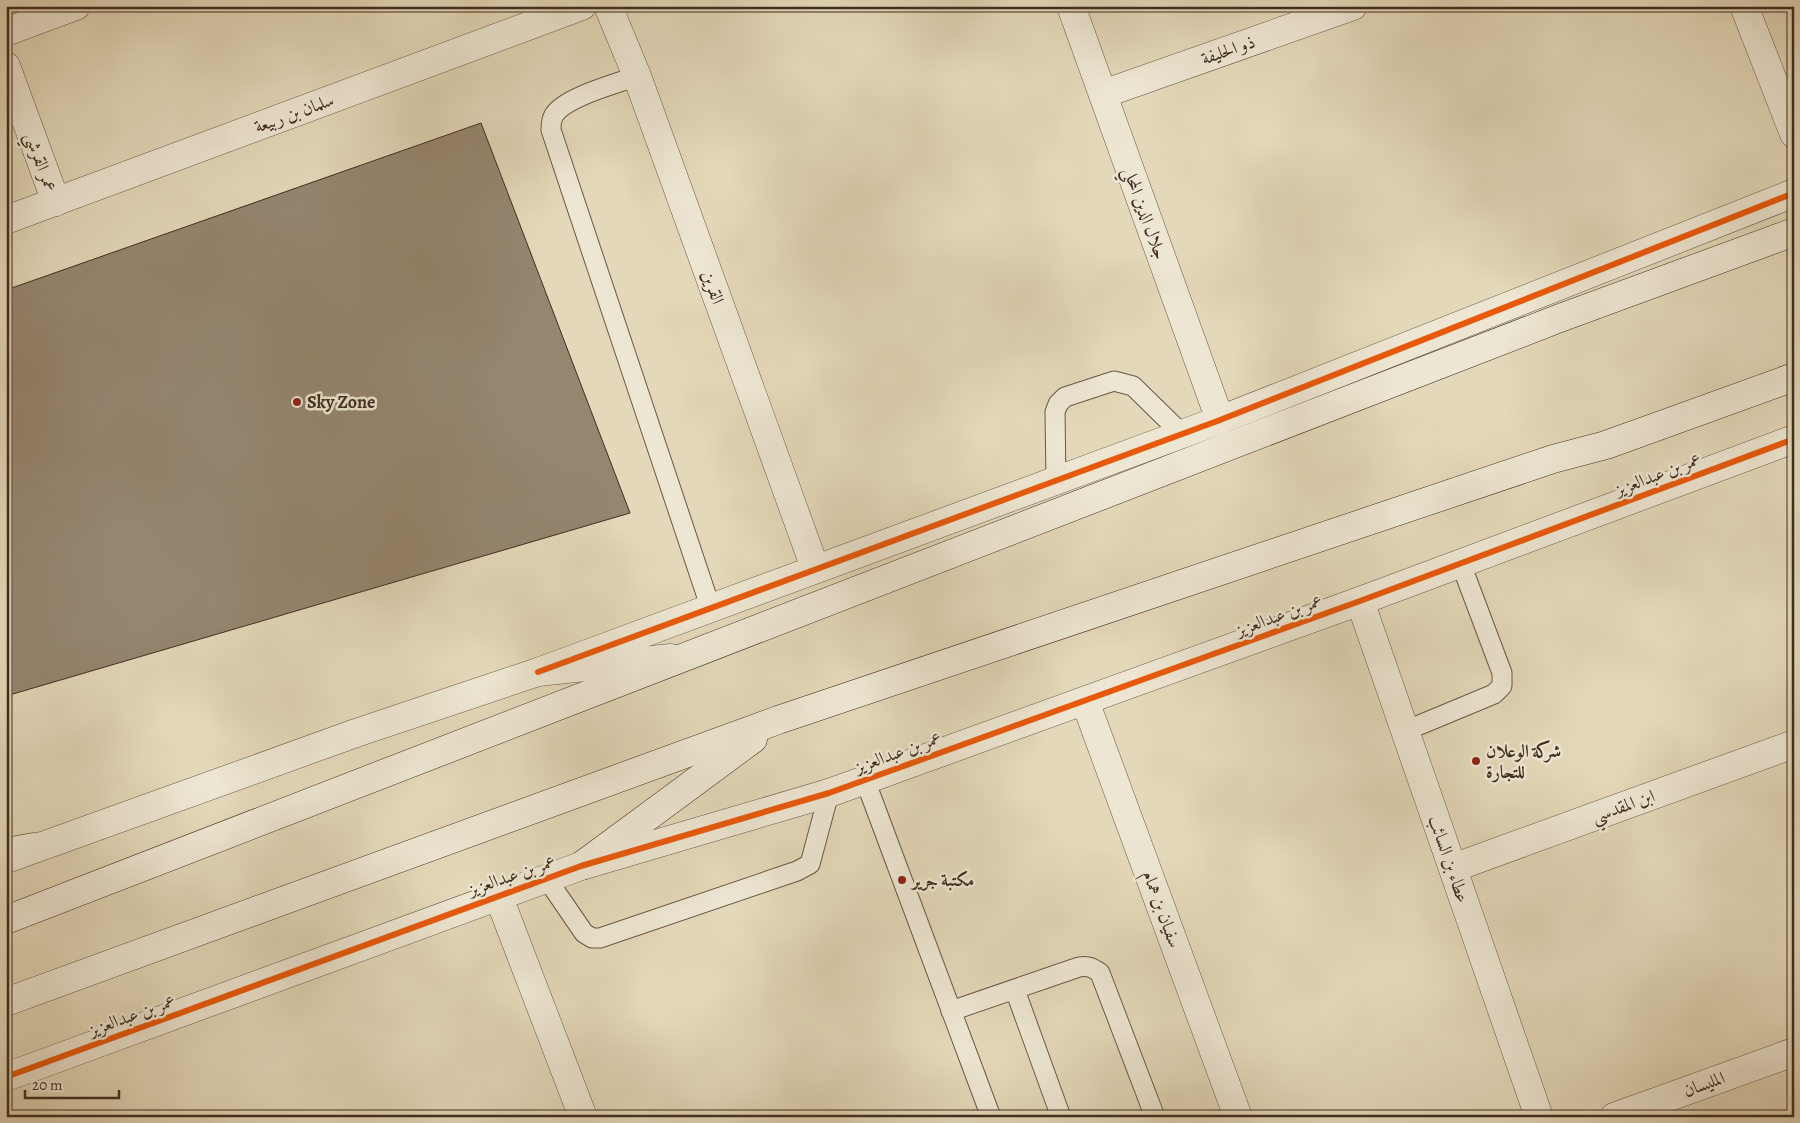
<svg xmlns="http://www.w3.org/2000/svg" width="1800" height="1123" font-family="Alegreya,Amiri,serif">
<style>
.building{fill:#958670;stroke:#402d20}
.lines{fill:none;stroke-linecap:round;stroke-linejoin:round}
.service-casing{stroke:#695846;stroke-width:21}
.minor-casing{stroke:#695846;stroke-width:29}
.tertiary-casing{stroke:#695846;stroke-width:29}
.secondary-casing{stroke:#402d20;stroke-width:29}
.service{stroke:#ede6d2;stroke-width:19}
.minor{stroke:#ede6d2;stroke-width:28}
.tertiary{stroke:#ede6d2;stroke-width:28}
.secondary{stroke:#ede6d2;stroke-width:28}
.cycleway-casing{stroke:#ede6d2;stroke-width:9}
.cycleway{stroke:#e8590c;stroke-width:6}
.poi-dot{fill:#8f2418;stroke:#ede6d2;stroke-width:2}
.labels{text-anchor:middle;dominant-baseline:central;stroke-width:5;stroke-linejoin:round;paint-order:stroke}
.street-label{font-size:18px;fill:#402d20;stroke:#ede6d2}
.poi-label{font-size:18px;font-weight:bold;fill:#402d20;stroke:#ede6d2;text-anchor:start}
</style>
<rect width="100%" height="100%" fill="#e3d8b9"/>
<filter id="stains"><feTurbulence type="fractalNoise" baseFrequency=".004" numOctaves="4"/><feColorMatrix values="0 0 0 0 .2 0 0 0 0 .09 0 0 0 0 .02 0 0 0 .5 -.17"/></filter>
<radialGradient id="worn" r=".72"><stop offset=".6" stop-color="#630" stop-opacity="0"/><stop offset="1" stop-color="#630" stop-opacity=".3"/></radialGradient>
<polygon class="building" points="481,123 630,513 6,696 6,290"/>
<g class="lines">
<defs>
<g id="service">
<path d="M637,76c-21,8 -72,21 -83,39 -3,5 -3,10 -3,15l159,476"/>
<polyline points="1056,480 1055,412 1058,404 1065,397 1114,381 1133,386 1182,434"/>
<polyline points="1405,731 1494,694 1502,686 1502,673 1461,564"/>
<polyline points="865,780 991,1117"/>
<polyline points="547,879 584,933 592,938 600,938 797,871 810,864 829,793"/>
<polyline points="1015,990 1061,1117"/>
<path d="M951,1011l128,-44c9,-2 14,1 21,6l55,144"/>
</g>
<g id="minor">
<polyline points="608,6 637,76 815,568"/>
<polyline points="1071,6 1220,420"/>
<polyline points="1744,6 1794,134"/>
<polyline points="6,32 76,6"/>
<polyline points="6,66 56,202"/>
<polyline points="1103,94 1353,6"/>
<polyline points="6,220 582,6"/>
<polyline points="1360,601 1539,1117"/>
<polyline points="1085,701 1238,1117"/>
<polyline points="1453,868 1794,744"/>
<polyline points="498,895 583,1117"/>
<polyline points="1614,1117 1794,1052"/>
</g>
<g id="tertiary">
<polyline points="538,672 1220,420 1794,193"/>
<polyline points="12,857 356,733 538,672 671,658"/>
<polyline points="6,1077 581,866 829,793 1360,601 1794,439"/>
</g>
<g id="secondary">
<polyline points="6,852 34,847"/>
<polyline points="581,866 753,739"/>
<polyline points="6,920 1560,318 1794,232"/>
<polyline points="6,1002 778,720 1553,459 1606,445 1794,377"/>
</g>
</defs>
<use href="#service" class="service-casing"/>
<use href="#minor" class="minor-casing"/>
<use href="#tertiary" class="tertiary-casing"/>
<use href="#secondary" class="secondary-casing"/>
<use href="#service" class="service"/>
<use href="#minor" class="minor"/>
<use href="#tertiary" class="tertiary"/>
<use href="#secondary" class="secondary"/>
<defs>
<g id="cycleway">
<polyline points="538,672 1220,420 1794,193"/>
<polyline points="6,1077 581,866 829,793 1360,601 1794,439"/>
</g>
</defs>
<use href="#cycleway" class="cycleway-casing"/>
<use href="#cycleway" class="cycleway"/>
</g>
<g class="poi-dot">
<circle cx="297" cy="402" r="5"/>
<circle cx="1476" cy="761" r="5"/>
<circle cx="902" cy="880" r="5"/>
</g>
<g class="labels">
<g class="street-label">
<text transform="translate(1228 50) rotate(-19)">ذو الحليفة</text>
<text transform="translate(294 113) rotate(-20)">سلمان بن ربيعة</text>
<text transform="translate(41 162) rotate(70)">عمر القرشي</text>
<text transform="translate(1145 213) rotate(70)">جلال الدين المحلي</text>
<text transform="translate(713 287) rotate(70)">القرين</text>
<text transform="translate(1658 474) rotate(-21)">عمر بن عبدالعزيز</text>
<text transform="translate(1279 615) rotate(-20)">عمر بن عبدالعزيز</text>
<text transform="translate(898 752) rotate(-20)">عمر بن عبدالعزيز</text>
<text transform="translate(1623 806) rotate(-20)">ابن المقدسي</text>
<text transform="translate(1449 859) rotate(71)">عطاء بن السائب</text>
<text transform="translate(512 875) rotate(-19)">عمر بن عبدالعزيز</text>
<text transform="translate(1162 909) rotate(70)">سفيان بن همام</text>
<text transform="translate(132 1015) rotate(-20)">عمر بن عبدالعزيز</text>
<text transform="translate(1704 1084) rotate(-20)">المليسان</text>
</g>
<g class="poi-label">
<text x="307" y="402">Sky Zone</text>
<text x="1486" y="751">شركة الوعلان<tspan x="1486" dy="21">للتجارة</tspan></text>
<text x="912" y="880">مكتبة جرير</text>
</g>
</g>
<rect width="1800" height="1123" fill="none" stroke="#e3d8b9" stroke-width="25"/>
<rect x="8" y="8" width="1785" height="1108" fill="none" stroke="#402d20" stroke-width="2.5"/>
<rect x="12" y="12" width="1775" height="1098" fill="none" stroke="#402d20"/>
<path d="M25 1090v8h94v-8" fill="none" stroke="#402d20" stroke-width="2.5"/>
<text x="32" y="1090" font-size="15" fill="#402d20" stroke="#ede6d2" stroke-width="4" paint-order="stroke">20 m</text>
<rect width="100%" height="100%" filter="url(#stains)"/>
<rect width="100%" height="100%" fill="url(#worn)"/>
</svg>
